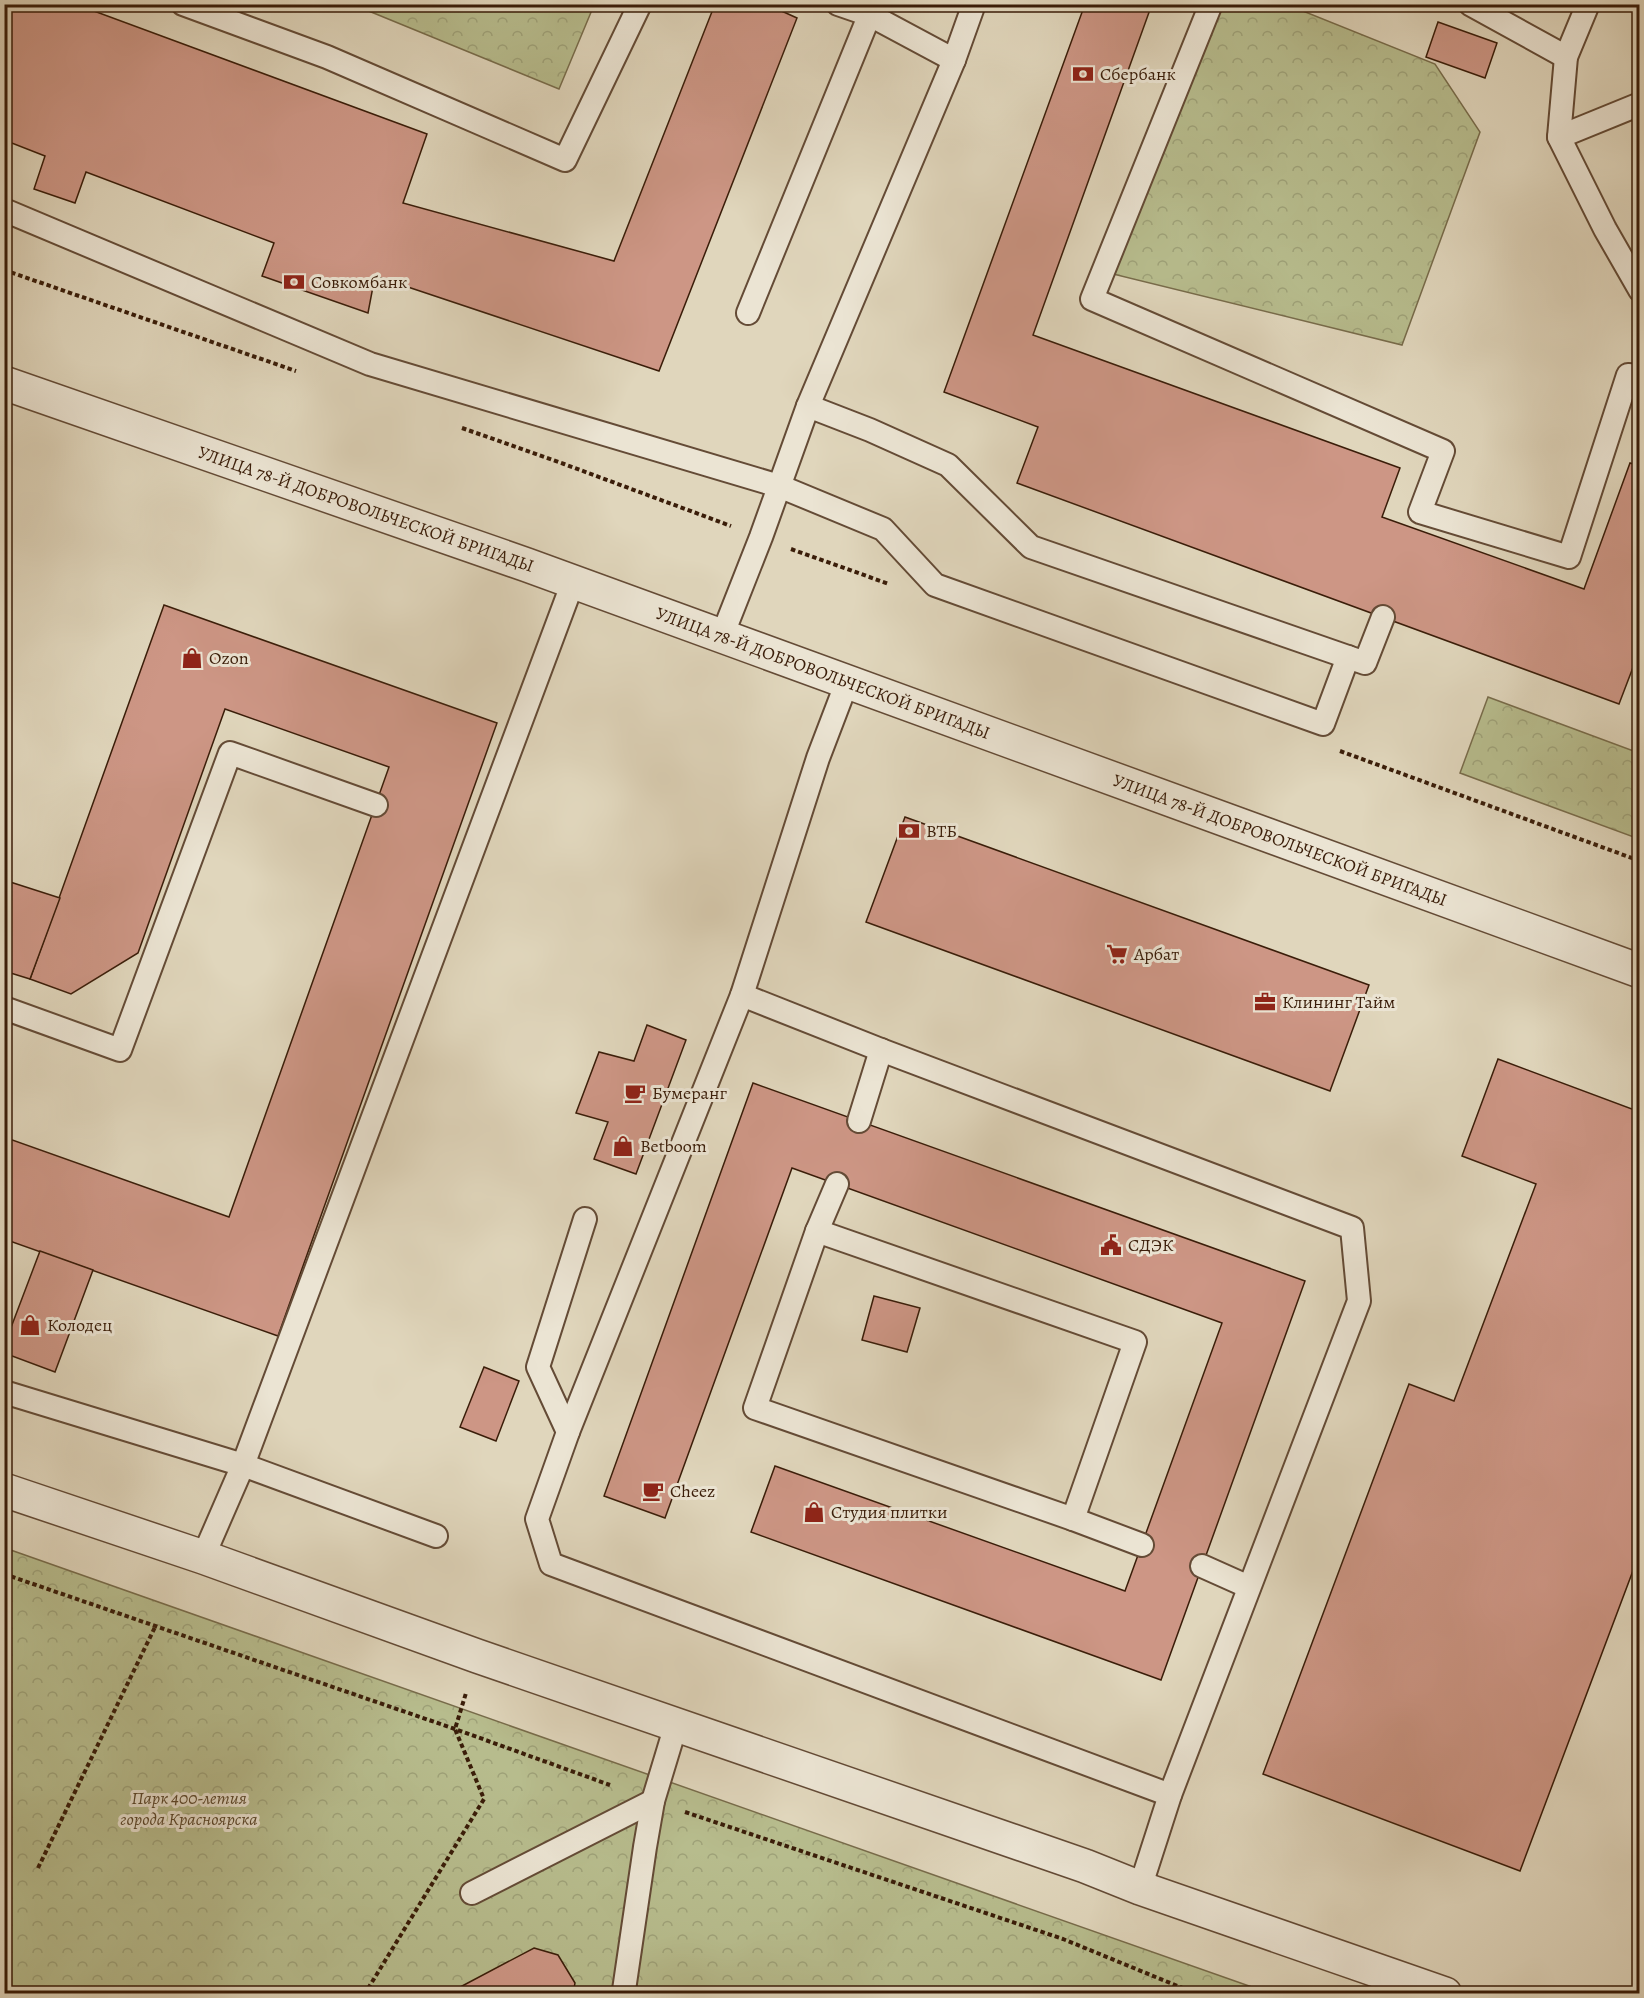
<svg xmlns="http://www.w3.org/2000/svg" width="1644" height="1998" font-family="Alegreya,serif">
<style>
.forest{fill:url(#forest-crowns);stroke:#786c4b;stroke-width:1.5}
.building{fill:#cd9685;stroke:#3a1d09;stroke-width:1.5}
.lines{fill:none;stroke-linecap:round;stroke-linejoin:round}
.service-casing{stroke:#644b36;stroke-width:26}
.minor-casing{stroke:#644b36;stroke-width:36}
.tertiary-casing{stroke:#644b36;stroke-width:36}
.path{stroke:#3a1d09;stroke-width:4;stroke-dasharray:4.5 3;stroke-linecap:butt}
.service{stroke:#ebe4d3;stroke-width:22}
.minor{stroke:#ebe4d3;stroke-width:33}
.tertiary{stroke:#ebe4d3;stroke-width:33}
.labels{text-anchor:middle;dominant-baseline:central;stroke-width:6;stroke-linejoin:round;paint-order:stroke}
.poi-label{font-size:18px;fill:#3a1d09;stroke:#ebe4d3;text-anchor:start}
.street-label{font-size:18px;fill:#3a1d09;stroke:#ebe4d3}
.park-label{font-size:18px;font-style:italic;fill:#59452a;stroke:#ebe4d3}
</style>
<defs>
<pattern id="forest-crowns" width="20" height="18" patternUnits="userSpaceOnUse" patternTransform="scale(1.5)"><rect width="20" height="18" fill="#b7bc8d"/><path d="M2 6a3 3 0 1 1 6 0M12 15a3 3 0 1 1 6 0" fill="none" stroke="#9ea178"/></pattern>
</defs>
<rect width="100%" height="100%" fill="#e0d6bc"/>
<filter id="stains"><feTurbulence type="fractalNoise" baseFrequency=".00333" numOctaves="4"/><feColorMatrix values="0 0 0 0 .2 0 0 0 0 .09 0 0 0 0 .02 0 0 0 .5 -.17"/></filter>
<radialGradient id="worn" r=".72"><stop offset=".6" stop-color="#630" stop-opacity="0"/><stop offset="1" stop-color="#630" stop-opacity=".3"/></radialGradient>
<g class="forest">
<polygon points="354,5 594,5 559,89"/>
<polygon points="1219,5 1288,5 1435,64 1480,132 1402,345 1113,274"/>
<polygon points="1488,697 1639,753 1639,839 1460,773"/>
<polygon points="5,1548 1269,1993 5,1993"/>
</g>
<g class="building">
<polygon points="4,4 75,4 427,134 403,203 614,261 715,4 766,4 797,18 659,371 375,276 368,313 262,276 274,243 86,172 75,203 34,189 45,156 4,140"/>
<polygon points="1085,4 1152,4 1033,335 1400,468 1382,517 1584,589 1630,463 1640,466 1640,649 1619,704 1017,483 1038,427 944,392"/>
<polygon points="1438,22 1497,43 1485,78 1426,57"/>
<polygon points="164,605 497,723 278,1336 4,1239 4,1137 229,1217 389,767 225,709 138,953 71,994 30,979"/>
<polygon points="905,817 1369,985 1330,1091 866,922"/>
<polygon points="4,880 60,898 30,979 4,971"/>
<polygon points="647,1025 686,1040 636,1174 594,1159 608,1122 576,1113 599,1052 634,1061"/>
<polygon points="1498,1059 1640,1112 1640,1552 1520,1871 1263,1774 1409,1384 1454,1401 1536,1184 1462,1156"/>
<polygon points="753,1083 1305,1281 1161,1680 751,1532 775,1466 1125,1591 1222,1323 792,1168 665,1518 604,1496"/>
<polygon points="40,1251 93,1270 55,1372 4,1353 4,1346"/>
<polygon points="874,1296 920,1308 907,1352 862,1340"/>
<polygon points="484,1367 519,1381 496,1441 460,1427"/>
<polygon points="534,1948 558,1955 575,1983 573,1994 447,1994"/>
</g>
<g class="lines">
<defs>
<g id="service">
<polyline points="183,4 327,57 565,160 640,4"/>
<polyline points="838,4 870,15 954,60"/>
<polyline points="1211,4 1092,299 1443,451 1420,512 1569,557 1628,375 1640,376"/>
<polyline points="1470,4 1566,57"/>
<polyline points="1588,4 1566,57 1559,137 1605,229 1640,290"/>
<polyline points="1559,137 1640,104"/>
<polyline points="4,210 370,364 779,486 883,529 935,585 1323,724 1348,657"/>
<polyline points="748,313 874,4"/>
<polyline points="808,406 870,430 948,465 1031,547 1365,663 1383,617"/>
<polyline points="722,636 761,537 808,406 954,60 974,4"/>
<polyline points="847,682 818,758 742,995 568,1432 537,1519 551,1564 1170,1795"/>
<polyline points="742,995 881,1050 1352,1228 1359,1301 1170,1795 1140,1888"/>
<polyline points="4,1008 120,1050 230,753 376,805"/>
<polyline points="859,1121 881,1050"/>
<polyline points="837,1184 817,1231 755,1408 1073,1519 1142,1545"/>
<polyline points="817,1231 1135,1342 1073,1519"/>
<polyline points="4,1392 243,1465 436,1536"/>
<polyline points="568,1432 538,1367 585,1219"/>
<polyline points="203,1557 243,1465 573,582"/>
<polyline points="1202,1566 1249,1587"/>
<polyline points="472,1893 653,1801"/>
<polyline points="624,1990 645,1847 653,1801 676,1725"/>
</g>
<polyline id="minor" points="4,1490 203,1557 477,1656 1085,1866 1140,1888 1445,1994"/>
<polyline id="tertiary" points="4,383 527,565 1640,971"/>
</defs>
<use href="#service" class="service-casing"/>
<use href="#minor" class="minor-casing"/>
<use href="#tertiary" class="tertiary-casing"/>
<g class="path">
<polyline points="4,270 296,371"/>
<polyline points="462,428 564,464 731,526"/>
<polyline points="791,549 889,584"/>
<polyline points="1340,751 1640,861"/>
<polyline points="4,1574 455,1729 610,1785"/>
<polyline points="685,1812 1063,1939 1197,1994"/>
<polyline points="38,1868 156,1625"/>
<polyline points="363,1994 369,1987 484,1799 455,1729 466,1693"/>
</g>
<use href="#service" class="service"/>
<use href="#minor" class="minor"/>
<use href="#tertiary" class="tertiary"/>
</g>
<defs>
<symbol id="bank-bare" viewBox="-9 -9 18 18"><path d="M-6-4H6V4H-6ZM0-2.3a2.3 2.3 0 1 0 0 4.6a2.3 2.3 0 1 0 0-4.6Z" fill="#8f2418" stroke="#ebe4d3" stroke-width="2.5" paint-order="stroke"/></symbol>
<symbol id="shop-bare" viewBox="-9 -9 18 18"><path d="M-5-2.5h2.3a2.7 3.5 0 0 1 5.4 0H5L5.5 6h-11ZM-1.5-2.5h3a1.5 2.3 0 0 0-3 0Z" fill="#8f2418" stroke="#ebe4d3" stroke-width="2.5" paint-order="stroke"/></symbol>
<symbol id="supermarket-bare" viewBox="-9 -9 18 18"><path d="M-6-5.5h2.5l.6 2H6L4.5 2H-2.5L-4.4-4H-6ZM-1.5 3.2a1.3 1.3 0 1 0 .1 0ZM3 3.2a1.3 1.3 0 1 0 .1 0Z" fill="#8f2418" stroke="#ebe4d3" stroke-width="2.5" paint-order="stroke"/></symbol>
<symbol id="office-bare" viewBox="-9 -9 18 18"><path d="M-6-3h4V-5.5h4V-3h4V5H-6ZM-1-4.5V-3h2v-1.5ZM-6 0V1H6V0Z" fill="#8f2418" stroke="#ebe4d3" stroke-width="2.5" paint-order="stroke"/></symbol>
<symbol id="cafe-bare" viewBox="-9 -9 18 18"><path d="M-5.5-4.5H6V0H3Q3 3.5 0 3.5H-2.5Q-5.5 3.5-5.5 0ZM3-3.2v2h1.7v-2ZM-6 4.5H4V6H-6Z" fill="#8f2418" stroke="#ebe4d3" stroke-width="2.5" paint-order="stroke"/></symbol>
<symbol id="civic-bare" viewBox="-9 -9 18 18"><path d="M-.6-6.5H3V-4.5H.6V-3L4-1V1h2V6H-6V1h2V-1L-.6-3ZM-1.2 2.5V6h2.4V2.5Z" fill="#8f2418" stroke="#ebe4d3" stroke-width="2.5" paint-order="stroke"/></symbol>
</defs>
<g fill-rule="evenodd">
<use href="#bank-bare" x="1068" y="59" width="30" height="30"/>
<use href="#bank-bare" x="279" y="267" width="30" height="30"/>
<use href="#shop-bare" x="177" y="643" width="30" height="30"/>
<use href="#bank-bare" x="894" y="816" width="30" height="30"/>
<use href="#supermarket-bare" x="1102" y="939" width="30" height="30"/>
<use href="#office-bare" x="1250" y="987" width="30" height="30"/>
<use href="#cafe-bare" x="620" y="1078" width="30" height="30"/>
<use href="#shop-bare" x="608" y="1131" width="30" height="30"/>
<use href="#civic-bare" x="1096" y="1230" width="30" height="30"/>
<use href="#shop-bare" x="15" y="1310" width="30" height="30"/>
<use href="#cafe-bare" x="638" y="1476" width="30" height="30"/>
<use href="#shop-bare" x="799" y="1497" width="30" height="30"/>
</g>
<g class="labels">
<g class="poi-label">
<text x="1100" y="74">Сбербанк</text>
<text x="311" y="282">Совкомбанк</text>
<text x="209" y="658">Ozon</text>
<text x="926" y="831">ВТБ</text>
<text x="1134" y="954">Арбат</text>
<text x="1282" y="1002">Клининг Тайм</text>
<text x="652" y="1093">Бумеранг</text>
<text x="640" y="1146">Betboom</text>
<text x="1128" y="1245">СДЭК</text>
<text x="47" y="1325">Колодец</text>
<text x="670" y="1491">Cheez</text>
<text x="831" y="1512">Студия плитки</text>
</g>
<g class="street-label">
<text transform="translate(366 509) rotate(19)">УЛИЦА 78-Й ДОБРОВОЛЬЧЕСКОЙ БРИГАДЫ</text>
<text transform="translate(823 673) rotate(20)">УЛИЦА 78-Й ДОБРОВОЛЬЧЕСКОЙ БРИГАДЫ</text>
<text transform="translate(1280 840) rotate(20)">УЛИЦА 78-Й ДОБРОВОЛЬЧЕСКОЙ БРИГАДЫ</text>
</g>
<g class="park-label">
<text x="189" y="1798">Парк 400-летия<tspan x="189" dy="21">города Красноярска</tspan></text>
</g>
</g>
<rect width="1644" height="1998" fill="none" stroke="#e0d6bc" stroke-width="24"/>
<rect x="6" y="6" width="1632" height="1986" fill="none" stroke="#3a1d09" stroke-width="3"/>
<rect x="12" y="12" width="1620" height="1974" fill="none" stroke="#3a1d09" stroke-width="1.5"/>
<rect width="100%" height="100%" filter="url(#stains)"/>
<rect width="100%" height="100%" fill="url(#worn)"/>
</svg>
